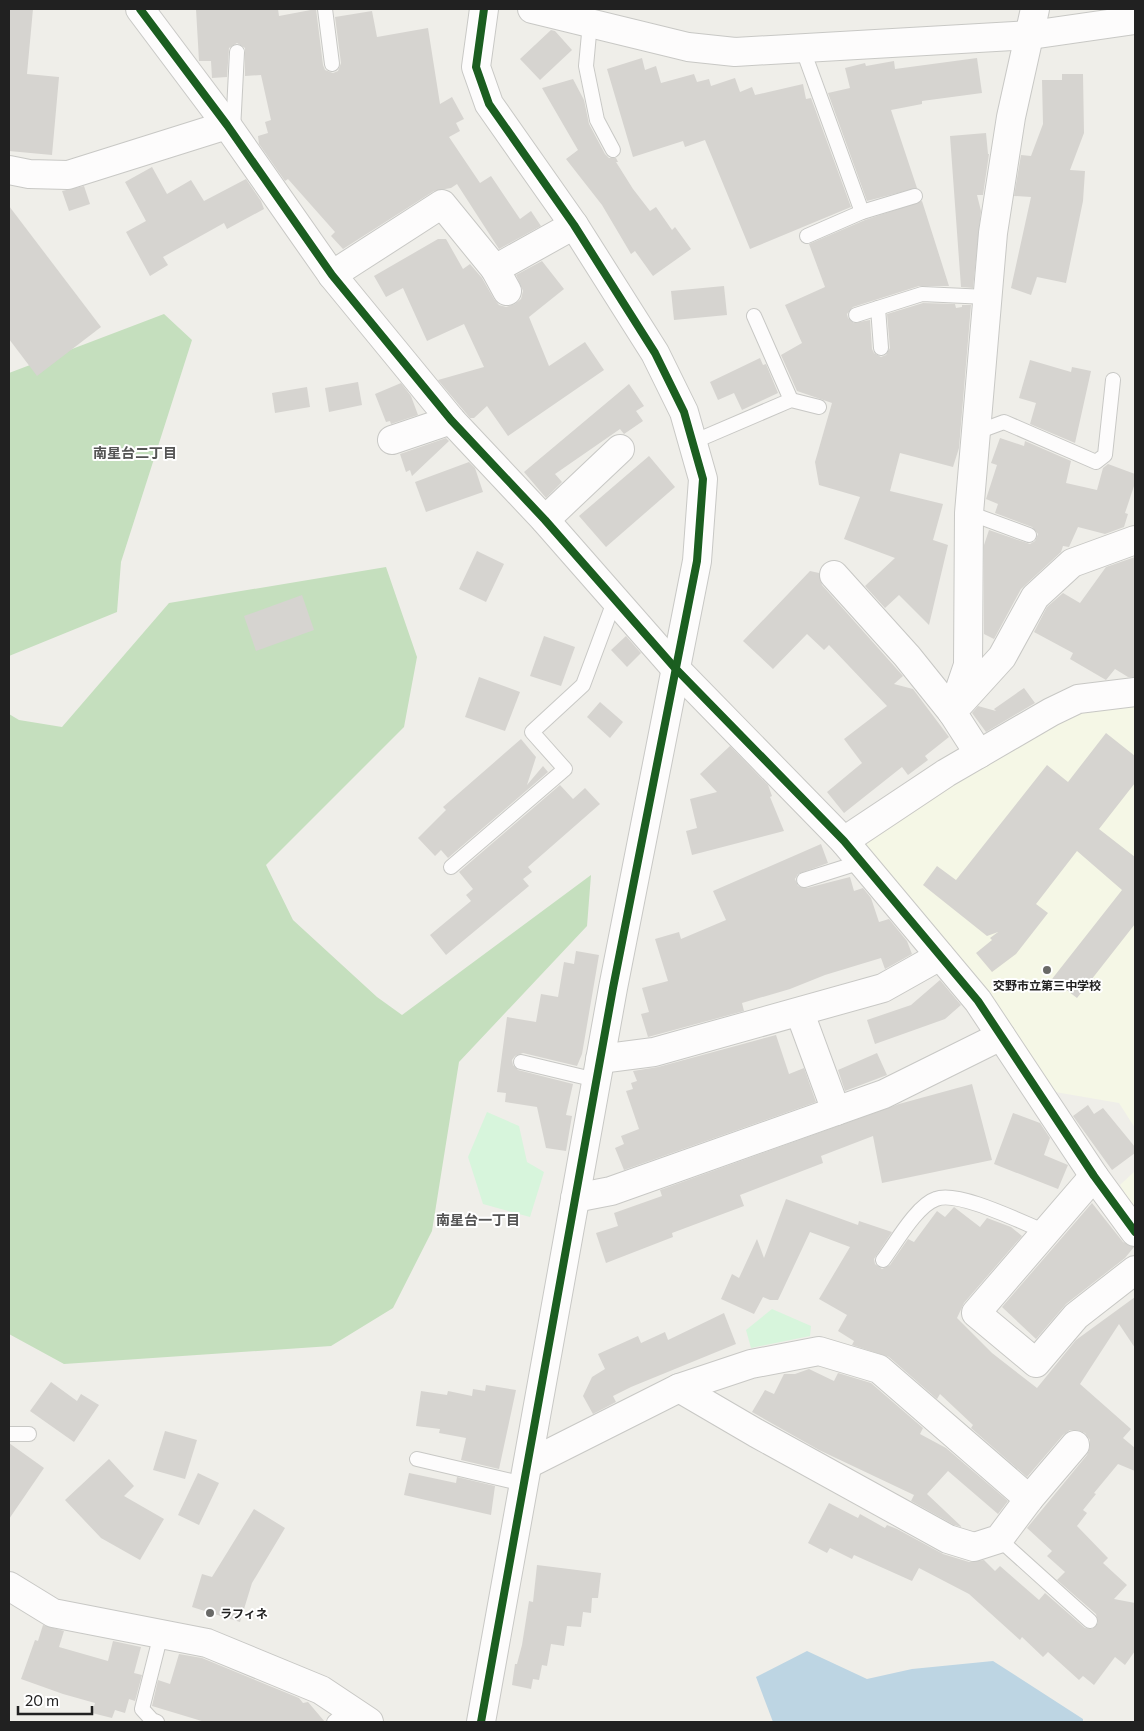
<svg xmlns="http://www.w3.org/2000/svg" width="1144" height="1731" font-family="Commissioner,'Noto Sans JP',sans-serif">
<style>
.education{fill:#f5f7e6}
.forest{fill:#c5dfbe}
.park{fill:#d7f5dc}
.water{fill:#bdd5e3}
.building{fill:#d6d4d0}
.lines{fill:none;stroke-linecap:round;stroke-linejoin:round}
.service-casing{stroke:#c8c8c5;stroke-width:16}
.minor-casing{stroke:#c8c8c5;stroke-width:30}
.tertiary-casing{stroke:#c8c8c5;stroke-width:30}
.service{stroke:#fdfcfc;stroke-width:14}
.minor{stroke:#fdfcfc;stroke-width:28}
.tertiary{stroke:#fdfcfc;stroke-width:28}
.cycleway-casing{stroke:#fff;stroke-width:11}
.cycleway{stroke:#1b5e20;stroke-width:8}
.poi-dot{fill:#696967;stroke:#fff;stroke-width:2}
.labels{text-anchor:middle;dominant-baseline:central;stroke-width:4;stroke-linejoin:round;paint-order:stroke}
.poi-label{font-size:12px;font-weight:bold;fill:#212121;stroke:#fff}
.neighbourhood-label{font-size:14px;font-weight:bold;fill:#545454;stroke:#fff}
</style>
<rect width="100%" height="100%" fill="#efeee9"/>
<g class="education">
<polygon points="1135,705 1135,1128 1119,1103 1055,1092 863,849 866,840 1070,712"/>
<polygon points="1135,1171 1135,1210 1120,1185"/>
</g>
<g class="forest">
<polygon points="164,314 192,340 121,562 117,612 9,656 9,373"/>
<polygon points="386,567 417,657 404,727 266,865 293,920 377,997 402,1015 591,875 587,926 459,1062 432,1231 393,1308 331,1346 64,1364 9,1334 9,714 19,720 62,727 169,603"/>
</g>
<g class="park">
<polygon points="487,1112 519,1126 527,1162 544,1172 530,1217 483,1204 468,1157"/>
<polygon points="772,1309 811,1326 810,1336 751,1348 746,1330"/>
</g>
<polygon class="water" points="807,1651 867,1679 912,1669 993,1661 1083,1719 1083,1722 773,1722 756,1677"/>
<g class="building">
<polygon points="9,9 33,9 27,74 59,77 52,155 9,151"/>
<polygon points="196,9 278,9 279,16 316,9 323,65 325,70 333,73 338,71 341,63 335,17 372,11 377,37 428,28 440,104 452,97 464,119 456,123 460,131 449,137 480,183 491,176 520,219 531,211 541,226 499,249 457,184 451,188 434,191 343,249 331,236 335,232 288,179 285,181 259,144 258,136 268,133 265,122 271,120 261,75 245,76 245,48 237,43 229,48 227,77 212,78 211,61 199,61"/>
<polygon points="551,30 555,31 572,50 540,80 520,59"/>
<polygon points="642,58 645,70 656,66 661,83 694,74 697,82 709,79 711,86 735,78 740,92 752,87 755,95 803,84 806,99 811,98 851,207 750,249 705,140 685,147 683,141 633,157 607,69"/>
<polygon points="977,58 982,93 922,101 922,104 891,110 917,188 867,201 828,93 850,88 845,68 865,63 866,66 894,61 895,69"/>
<polygon points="1062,74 1083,74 1084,133 1070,170 1085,171 1083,201 1066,283 1037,277 1031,295 1011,288 1031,197 1014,196 1021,155 1031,156 1043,124 1042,80 1062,80"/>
<polygon points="573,79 584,100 589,124 605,154 609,158 616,158 618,162 616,162 633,189 650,211 656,207 672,230 675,227 691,249 653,276 635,251 631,254 602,205 566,159 578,150 542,88"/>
<polygon points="986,133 988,154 989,154 983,195 977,195 981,211 973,288 961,287 950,136"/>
<polygon points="152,167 167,194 191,180 204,201 246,179 261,201 264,209 227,229 224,223 163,257 168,265 150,276 126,232 146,221 125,182"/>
<polygon points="84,186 90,204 69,211 62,191"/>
<polygon points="922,201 949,286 919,286 853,307 847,314 848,318 854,323 870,320 872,349 874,353 881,357 886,355 890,348 887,314 923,303 955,304 956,308 962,307 962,305 971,305 959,448 953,467 900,453 890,491 943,504 933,540 948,545 929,625 899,595 885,608 865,586 895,558 844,539 860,497 819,485 815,462 832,403 797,391 781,355 802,343 785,305 825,287 809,244 865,220"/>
<polygon points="9,206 101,327 37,376 9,339"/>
<polygon points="438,239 446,239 463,269 470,264 482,278 494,299 499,305 506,307 515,304 521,299 523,291 516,275 542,261 564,289 529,317 549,366 585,342 604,370 508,436 487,406 474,418 470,418 438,380 484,367 464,324 427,341 403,288 386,297 374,276"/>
<polygon points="724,286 727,315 674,320 671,291"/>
<polygon points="760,358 763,365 766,364 778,393 742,410 734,393 718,400 710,382"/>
<polygon points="1030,360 1071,372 1072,367 1091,371 1075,443 1030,424 1036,403 1019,398"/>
<polygon points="358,382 362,405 329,412 325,388"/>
<polygon points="401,383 411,396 418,415 391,424 390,421 386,422 375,394"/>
<polygon points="629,384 644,406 636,411 643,421 624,434 620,429 555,474 562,482 546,498 524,472"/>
<polygon points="307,387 310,407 275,413 272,393"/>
<polygon points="446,438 449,441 412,476 410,470 406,472 400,454"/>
<polygon points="1000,438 1024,446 1025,441 1071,461 1066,483 1097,490 1103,468 1108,464 1135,474 1135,483 1125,513 1128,514 1124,527 1105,534 1078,527 1069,547 1063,546 1061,552 1021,589 994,639 984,634 984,545 989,530 1030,544 1035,541 1038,534 1032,527 995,513 998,504 986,499 997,465 991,463"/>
<polygon points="649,456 675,487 606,547 579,516"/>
<polygon points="469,462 475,468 483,492 426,512 415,482"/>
<polygon points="477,551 504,564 486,602 459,589"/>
<polygon points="1135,557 1135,677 1128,677 1115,669 1106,680 1070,659 1073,653 1034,632 1047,607 1063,593 1080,603 1106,567"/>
<polygon points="810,571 819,573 822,585 903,676 894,684 913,689 949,737 925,756 928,760 908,775 902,767 844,813 827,792 862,763 844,739 887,706 829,645 824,650 807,634 773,669 743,641"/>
<polygon points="302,595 314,630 256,651 244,616"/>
<polygon points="544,636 575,647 561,686 530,676"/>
<polygon points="626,636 641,653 627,667 611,650"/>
<polygon points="479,677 520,692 505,731 465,717"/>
<polygon points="1024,688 1035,703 986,732 972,713 978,706 996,711 994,709"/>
<polygon points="600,702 623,722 610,738 587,717"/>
<polygon points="1106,733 1135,756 1135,783 1099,829 1135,857 1135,924 1077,998 1052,979 1122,890 1077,851 1036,904 1048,913 1016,954 992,972 976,953 992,940 990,938 998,932 987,936 923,885 937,866 956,880 1047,765 1068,782"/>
<polygon points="521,739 536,757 527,785 543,766 548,772 448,858 441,850 435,856 418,838 446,810 443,807"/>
<polygon points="730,746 768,785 772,796 770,797 784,831 692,855 686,831 697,828 690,799 717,792 700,774"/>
<polygon points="560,785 573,799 585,788 600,804 528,867 532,872 523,879 529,886 446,955 430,935 471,901 466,895 473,889 459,872"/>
<polygon points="821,844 828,863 798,874 795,879 798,886 807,888 850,877 854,891 863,888 871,898 879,922 889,919 907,941 912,954 885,969 881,958 825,975 790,989 742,1003 744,1011 648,1037 641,1014 649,1012 642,988 668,981 655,939 679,932 681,939 726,920 713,891"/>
<polygon points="576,951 599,955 582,1054 577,1066 523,1053 515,1056 512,1060 513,1065 518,1070 573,1084 566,1115 572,1116 566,1151 546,1148 537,1107 505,1102 506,1093 497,1092 507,1017 536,1022 541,994 558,997 564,962 574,964"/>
<polygon points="940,980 961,1005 945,1019 875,1044 867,1020 911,1005"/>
<polygon points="776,1035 789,1074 804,1068 816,1102 624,1170 615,1148 624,1144 621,1136 639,1129 626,1091 633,1089 631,1083 637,1081 633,1071 658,1067"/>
<polygon points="877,1053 887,1075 845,1091 838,1070"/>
<polygon points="972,1084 992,1160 882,1183 873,1136 821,1156 823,1163 740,1195 744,1206 672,1233 673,1237 606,1263 596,1233 618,1226 614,1213 662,1196 660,1190 899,1104"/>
<polygon points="1088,1105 1094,1114 1103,1108 1135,1147 1135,1153 1112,1170 1073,1116"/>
<polygon points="1013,1113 1040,1123 1050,1138 1044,1155 1068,1165 1058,1189 994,1164"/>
<polygon points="786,1199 858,1225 859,1221 892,1232 874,1259 875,1264 882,1269 890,1265 908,1239 914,1242 937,1211 945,1217 954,1207 980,1227 987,1218 1011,1227 1022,1236 964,1303 957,1318 992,1353 1037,1388 1076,1340 1135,1297 1135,1348 1119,1324 1080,1384 1131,1429 1123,1438 1135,1448 1135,1471 1118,1464 1094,1493 1096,1494 1083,1510 1087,1513 1077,1526 1108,1558 1103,1563 1127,1585 1114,1599 1135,1603 1135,1651 1125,1665 1115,1657 1094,1685 1083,1676 1079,1680 1048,1652 1043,1657 1022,1637 1020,1640 969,1594 919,1568 912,1581 854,1555 852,1559 830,1548 827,1553 808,1543 829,1503 858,1518 860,1514 885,1528 887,1525 897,1529 943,1554 969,1562 984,1560 995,1571 1000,1566 1039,1600 1045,1593 1085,1628 1092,1629 1098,1623 1096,1614 1057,1580 1065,1572 1047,1556 1052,1551 1027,1528 1087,1455 1090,1447 1090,1440 1085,1433 1077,1430 1070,1430 1063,1435 1027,1477 971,1428 973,1425 940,1394 937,1399 889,1357 852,1345 854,1341 838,1331 847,1315 819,1299 850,1247 810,1232 778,1300 770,1300 763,1297 754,1314 721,1299 732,1274 739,1278 757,1239 764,1258"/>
<polygon points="1092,1203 1123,1242 1134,1247 1125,1258 1066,1304 1036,1339 1002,1307"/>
<polygon points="724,1313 736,1344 631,1387 613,1396 616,1402 593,1414 583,1396 592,1377 605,1369 598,1354 638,1336 641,1343 665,1332 668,1340"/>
<polygon points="809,1369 834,1381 838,1373 871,1383 923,1428 920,1434 946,1448 1008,1501 998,1514 948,1471 927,1494 962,1527 954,1525 911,1501 914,1495 819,1450 752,1412 765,1390 774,1394 784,1374 795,1374"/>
<polygon points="51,1382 77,1401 81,1394 99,1405 74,1442 30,1411"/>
<polygon points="486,1385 516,1390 499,1469 461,1460 466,1438 439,1433 440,1429 416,1426 421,1391 447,1395 448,1391 472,1396 473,1389 485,1391"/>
<polygon points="165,1431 197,1440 185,1479 153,1470"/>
<polygon points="9,1443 44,1468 9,1519"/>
<polygon points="109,1459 134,1486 124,1496 164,1519 140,1560 101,1538 65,1500"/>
<polygon points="198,1473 219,1483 199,1525 178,1515"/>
<polygon points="409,1473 456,1483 457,1477 495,1486 491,1515 404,1495"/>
<polygon points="254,1509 285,1528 252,1583 240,1622 192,1607 202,1574 212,1577"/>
<polygon points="537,1565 601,1573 598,1598 592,1598 591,1613 583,1612 581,1627 567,1626 564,1646 551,1644 547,1666 542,1665 539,1680 533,1679 531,1689 512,1685 515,1664 517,1664 522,1645 529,1601 533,1602"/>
<polygon points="43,1625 64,1631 59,1647 108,1661 113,1641 141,1647 134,1673 142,1675 135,1701 129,1699 125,1713 115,1710 112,1718 92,1713 95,1703 63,1694 21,1679 35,1640 38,1641"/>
<polygon points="179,1654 202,1658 299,1698 303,1703 308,1702 325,1722 205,1722 152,1706 158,1680 170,1684"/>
</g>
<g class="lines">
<defs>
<g id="service">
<polyline points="325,9 332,64"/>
<polyline points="590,23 586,66 597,120 613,150"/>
<polyline points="803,50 862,212"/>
<polyline points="233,130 237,52"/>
<polyline points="807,236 862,212 915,196"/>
<polyline points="878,308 881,348"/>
<polyline points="856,315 922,294 987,297"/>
<polyline points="754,316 791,400"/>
<polyline points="977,432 1004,422 1096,462 1105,455 1113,380"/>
<polyline points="693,442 791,400 819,407"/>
<polyline points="969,513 1029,535"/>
<polyline points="451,867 565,769 532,732 583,685 615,599"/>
<polyline points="804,880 861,862"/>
<polyline points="521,1062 596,1080"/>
<path d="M883,1260c12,-16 34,-55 53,-61 22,-9 87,24 110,33"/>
<polyline points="9,1434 29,1434"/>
<polyline points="417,1459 524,1484"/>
<polyline points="999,1539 1090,1621"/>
<polyline points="157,1722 152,1720 142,1709 161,1634"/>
<polyline points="334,1722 349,1709"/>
</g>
<g id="minor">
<polyline points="140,9 227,125 332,275 451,420 545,520 675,668 844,841 978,1001 1094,1176 1135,1232"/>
<polyline points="9,170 29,174 68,175 227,125"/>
<polyline points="495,269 507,291"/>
<polyline points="332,275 442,204 495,269 574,225"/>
<polyline points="392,440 451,420"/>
<polyline points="545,520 620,449"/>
<polyline points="834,575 907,656 952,712"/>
<polyline points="952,712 968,665 969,513 993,233 1011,117 1035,9"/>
<polyline points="979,754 952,712 1002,657 1035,597 1072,563 1135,540"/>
<polyline points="844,841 946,773 1051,712 1078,699 1135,692"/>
<polyline points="800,1013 836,1111"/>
<polyline points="600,1059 654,1052 883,988 940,956"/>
<polyline points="1094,1176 976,1313 1036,1363 1076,1316 1135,1270"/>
<polyline points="575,1198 611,1191 884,1094 1001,1036"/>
<polyline points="679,1388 756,1433 948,1539 974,1547 999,1539 1029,1499 1075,1445"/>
<polyline points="528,1464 679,1388 751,1364 819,1351 879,1369 1029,1499"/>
<polyline points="9,1586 53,1613 207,1643 321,1690 369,1722"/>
</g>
<g id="tertiary">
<polyline points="532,9 688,47 735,52 1031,35 1135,20"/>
<polyline points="481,1722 613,988 697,561 703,479 684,412 655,353 574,225 489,104 476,67 484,9"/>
</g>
</defs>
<use href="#service" class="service-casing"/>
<use href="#minor" class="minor-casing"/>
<use href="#tertiary" class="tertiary-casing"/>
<use href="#service" class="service"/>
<use href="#minor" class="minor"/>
<use href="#tertiary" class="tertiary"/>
<defs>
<g id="cycleway">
<polyline points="140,9 227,125 332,275 451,420 545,520 675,668 844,841 978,1001 1094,1176 1135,1232"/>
<polyline points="481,1722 613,988 697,561 703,479 684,412 655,353 574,225 489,104 476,67 484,9"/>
</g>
</defs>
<use href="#cycleway" class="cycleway-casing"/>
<use href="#cycleway" class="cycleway"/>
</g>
<g class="poi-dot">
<circle cx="1047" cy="970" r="5"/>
<circle cx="210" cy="1613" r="5"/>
</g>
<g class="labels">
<g class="poi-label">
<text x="1047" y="985">交野市立第三中学校</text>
<text x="220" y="1613" text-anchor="start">ラフィネ</text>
</g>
<g class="neighbourhood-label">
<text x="135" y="452">南星台二丁目</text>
<text x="478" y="1219">南星台一丁目</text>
</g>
</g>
<rect width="1144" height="1731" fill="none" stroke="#212121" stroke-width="20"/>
<path d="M18 1706v8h74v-8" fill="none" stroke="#212121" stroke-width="2.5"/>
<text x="25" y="1706" font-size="15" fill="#212121" stroke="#ffffff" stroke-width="4" paint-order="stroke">20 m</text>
</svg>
